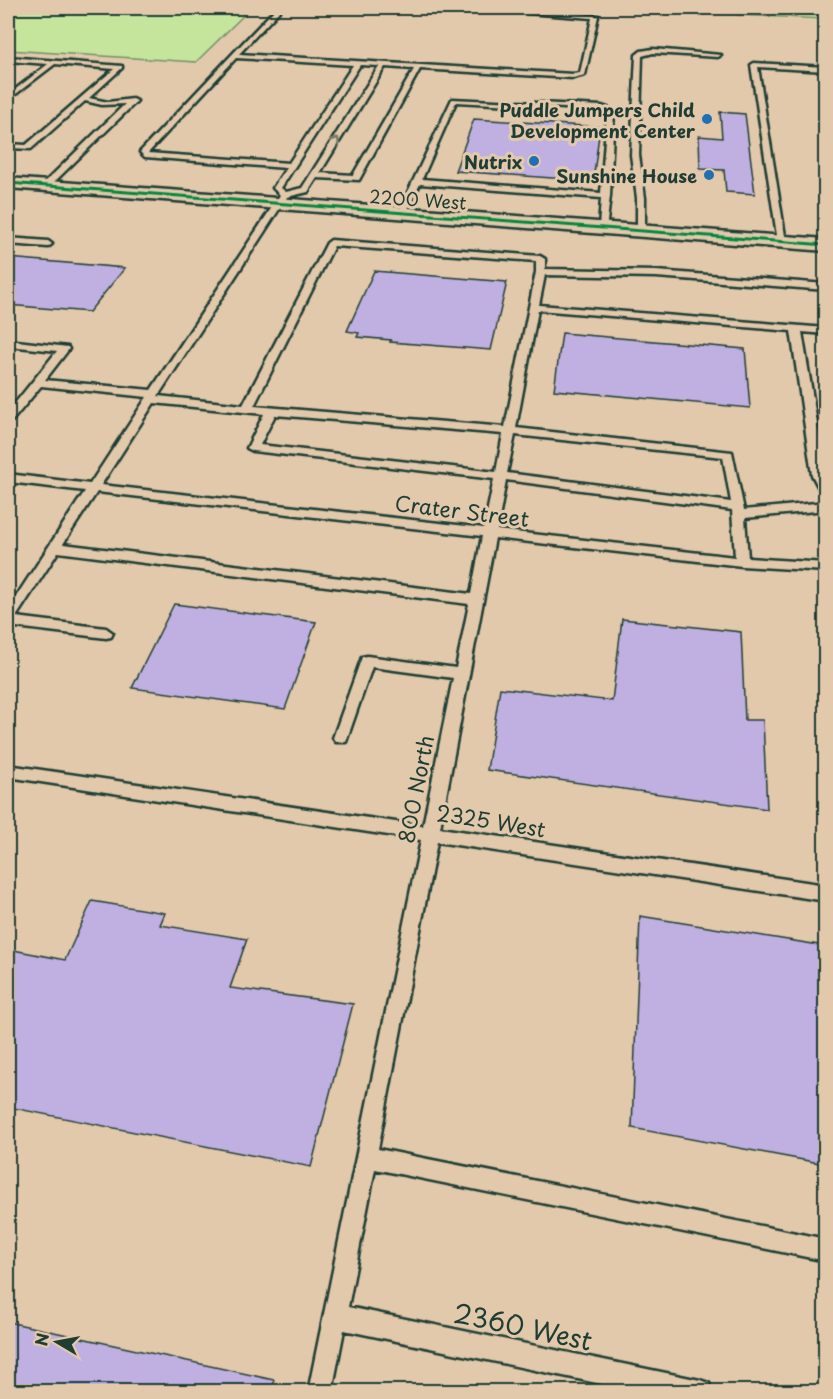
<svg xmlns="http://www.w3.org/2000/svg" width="833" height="1399" font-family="'Playpen Sans',sans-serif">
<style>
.green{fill:#c5e49c;stroke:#729068;stroke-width:1.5}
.building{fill:#c0b0e1;stroke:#1f3d34;stroke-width:1.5}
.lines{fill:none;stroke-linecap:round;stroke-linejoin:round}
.service-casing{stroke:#1f3d34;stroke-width:5}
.tertiary-casing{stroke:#1f3d34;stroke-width:5}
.service{fill:#e3c9ab;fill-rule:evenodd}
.tertiary{fill:#e3c9ab;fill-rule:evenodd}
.cycleway-casing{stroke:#e3c9ab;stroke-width:5}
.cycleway{stroke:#00873e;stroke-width:3}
.oneway{stroke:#777c6a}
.poi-dot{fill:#1f6fb2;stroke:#e3c9ab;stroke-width:2}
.labels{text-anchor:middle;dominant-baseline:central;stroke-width:6;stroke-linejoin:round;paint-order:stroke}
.far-poi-label{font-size:18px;font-weight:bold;fill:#1f3d34;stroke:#e3c9ab;text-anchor:end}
.far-street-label{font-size:18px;fill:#1f3d34;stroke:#e3c9ab}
.street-label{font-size:21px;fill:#1f3d34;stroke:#e3c9ab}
.near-street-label{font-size:26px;fill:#1f3d34;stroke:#e3c9ab}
</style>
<rect width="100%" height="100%" fill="#e3c9ab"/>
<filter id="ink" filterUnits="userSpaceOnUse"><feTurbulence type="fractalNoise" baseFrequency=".0167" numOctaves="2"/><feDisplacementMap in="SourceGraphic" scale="12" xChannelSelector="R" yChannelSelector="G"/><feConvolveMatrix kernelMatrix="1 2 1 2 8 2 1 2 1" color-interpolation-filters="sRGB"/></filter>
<g filter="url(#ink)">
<g class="green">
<polygon points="8,8 251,8 196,62 8,50"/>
<polygon points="730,8 825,8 825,19 739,15 731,13"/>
</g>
<g class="building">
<polygon points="720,112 745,114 755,194 726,192 724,170 700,169 699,136 722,138"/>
<polygon points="474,119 600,127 593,181 455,171"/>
<polygon points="8,258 125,268 89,312 8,305"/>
<polygon points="374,271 507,282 491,350 390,342 391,340 357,337 359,333 347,331"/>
<polygon points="562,333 745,349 750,408 554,390"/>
<polygon points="174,604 316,622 285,709 132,688"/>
<polygon points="622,619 741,632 745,720 763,720 767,809 487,770 500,688 612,701"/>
<polygon points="92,901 165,913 160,925 247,939 230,988 353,1004 311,1167 8,1107 8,949 65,960"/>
<polygon points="640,916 825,946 825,1164 632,1128"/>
<polygon points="8,1322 274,1380 273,1392 8,1392"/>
</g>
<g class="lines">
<defs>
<g id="service">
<path d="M276,8h6l-43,46 334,20 7,-1 12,-55 -65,-5 -3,-2 1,-3 73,8 -13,59 -12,3 -153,-9 -61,111 -42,-2 -9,14 -21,5 -129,199 85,9 84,-162 4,-3 209,16 5,3v10l111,2 170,13v6l-170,-13 -111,-2 -6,30 287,23v6l-24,-2 24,146v17l-4,-1 -10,-19 -21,-144 -253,-21 -22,118 216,24 12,58 82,-8v8l-81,8 3,40 78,5v8l-84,-5 -247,-28 -55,290 386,57v16l-389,-59 -59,307 448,90v22l-451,-92 -27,138 352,73 9,3 3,9h-72l-296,-62 -12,62h-24l113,-552 -413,-63v-12l415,61 30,-148 -81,-11 -26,75h-10l-3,-4 29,-81 5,-1 89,12 13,-64 -411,-52 -42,65 90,11 7,5 -2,4 -5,1 -98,-12v-17l77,-118 -77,-9v-8l82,10 57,-87 -106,-11 -29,35 -4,1v-10l49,-61 -49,-5v-6l60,7 1,2 -24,31 106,10 129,-195 -7,-7 13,-20 -141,-11 -5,-5zM236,58l117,7 -64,98 -141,-10zM360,65l19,1 -77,122 -16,4 -5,-4zM385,67l29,2 -61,106 -33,-2zM334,246l202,15v11l-31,155 -251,-21zM154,403l110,11 -17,34 6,3 241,28 -10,49 -383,-43zM275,415l228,19 -7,38 -236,-27zM515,435l208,22 8,45 -224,-29zM506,480l226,30 3,47 -238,-27zM97,492l385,44 -11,58 -408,-50z"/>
<polygon points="653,49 721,55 718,57 653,53 642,56 639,155 645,198 645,231 641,234 637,231 637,198 631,155 636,55 641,51"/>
<polygon points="8,57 122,66 122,68 89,98 108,102 133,99 137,101 48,188 41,186 125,104 102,105 85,101 31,149 8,148 8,144 26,145 114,69 55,64 8,100 8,95 48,64 8,61"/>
<polygon points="754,63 826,67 826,71 758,67 786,242 782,245 778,242 751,65"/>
<path d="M452,99l150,7 12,4 -4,86 -4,34 -7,-2 2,-30 -181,-14 -14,29 -7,2 -1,-2zM456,102l145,8 6,3 -6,80 -179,-14z"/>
<polygon points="8,238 48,241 52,244 48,247 8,244"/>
</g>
<polygon id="tertiary" points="8,178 826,239 826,251 8,188"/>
</defs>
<use href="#service" class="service-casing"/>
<use href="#tertiary" class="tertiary-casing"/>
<use href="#service" class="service"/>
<use href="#tertiary" class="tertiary"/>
<defs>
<polyline id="cycleway" points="8,183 826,245"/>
</defs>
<use href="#cycleway" class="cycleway-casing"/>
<use href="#cycleway" class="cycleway"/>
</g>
<defs><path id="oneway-chevron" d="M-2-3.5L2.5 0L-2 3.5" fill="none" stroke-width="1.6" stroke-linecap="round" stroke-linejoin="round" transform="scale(1.5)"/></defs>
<use class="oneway" href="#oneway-chevron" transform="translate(336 141) rotate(-58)"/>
</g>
<g class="poi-dot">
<circle cx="707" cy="119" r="6"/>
<circle cx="534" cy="161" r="6"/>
<circle cx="709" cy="175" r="6"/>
</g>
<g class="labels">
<g class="far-poi-label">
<text x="695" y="109">Puddle Jumpers Child<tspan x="695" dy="21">Development Center</tspan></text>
<text x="522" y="161">Nutrix</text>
<text x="697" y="175">Sunshine House</text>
</g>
<g class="far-street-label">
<text transform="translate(418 199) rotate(4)">2200 West</text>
</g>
<g class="street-label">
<text transform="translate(462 510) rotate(7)">Crater Street</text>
<text transform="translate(415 789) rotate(-79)">800 North</text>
<text transform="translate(491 820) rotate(9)">2325 West</text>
</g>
<g class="near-street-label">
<text transform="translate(523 1326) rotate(12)">2360 West</text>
</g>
</g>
<rect width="833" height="1399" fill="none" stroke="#e3c9ab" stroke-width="30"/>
<rect x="15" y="15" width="803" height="1369" fill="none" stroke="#1f3d34" stroke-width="2" filter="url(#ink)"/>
<g transform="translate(57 1342) rotate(280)" stroke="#e3c9ab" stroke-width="4.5" paint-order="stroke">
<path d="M0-4.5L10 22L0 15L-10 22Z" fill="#1f3d34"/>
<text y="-9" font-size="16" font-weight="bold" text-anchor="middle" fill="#1f3d34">N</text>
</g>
</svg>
